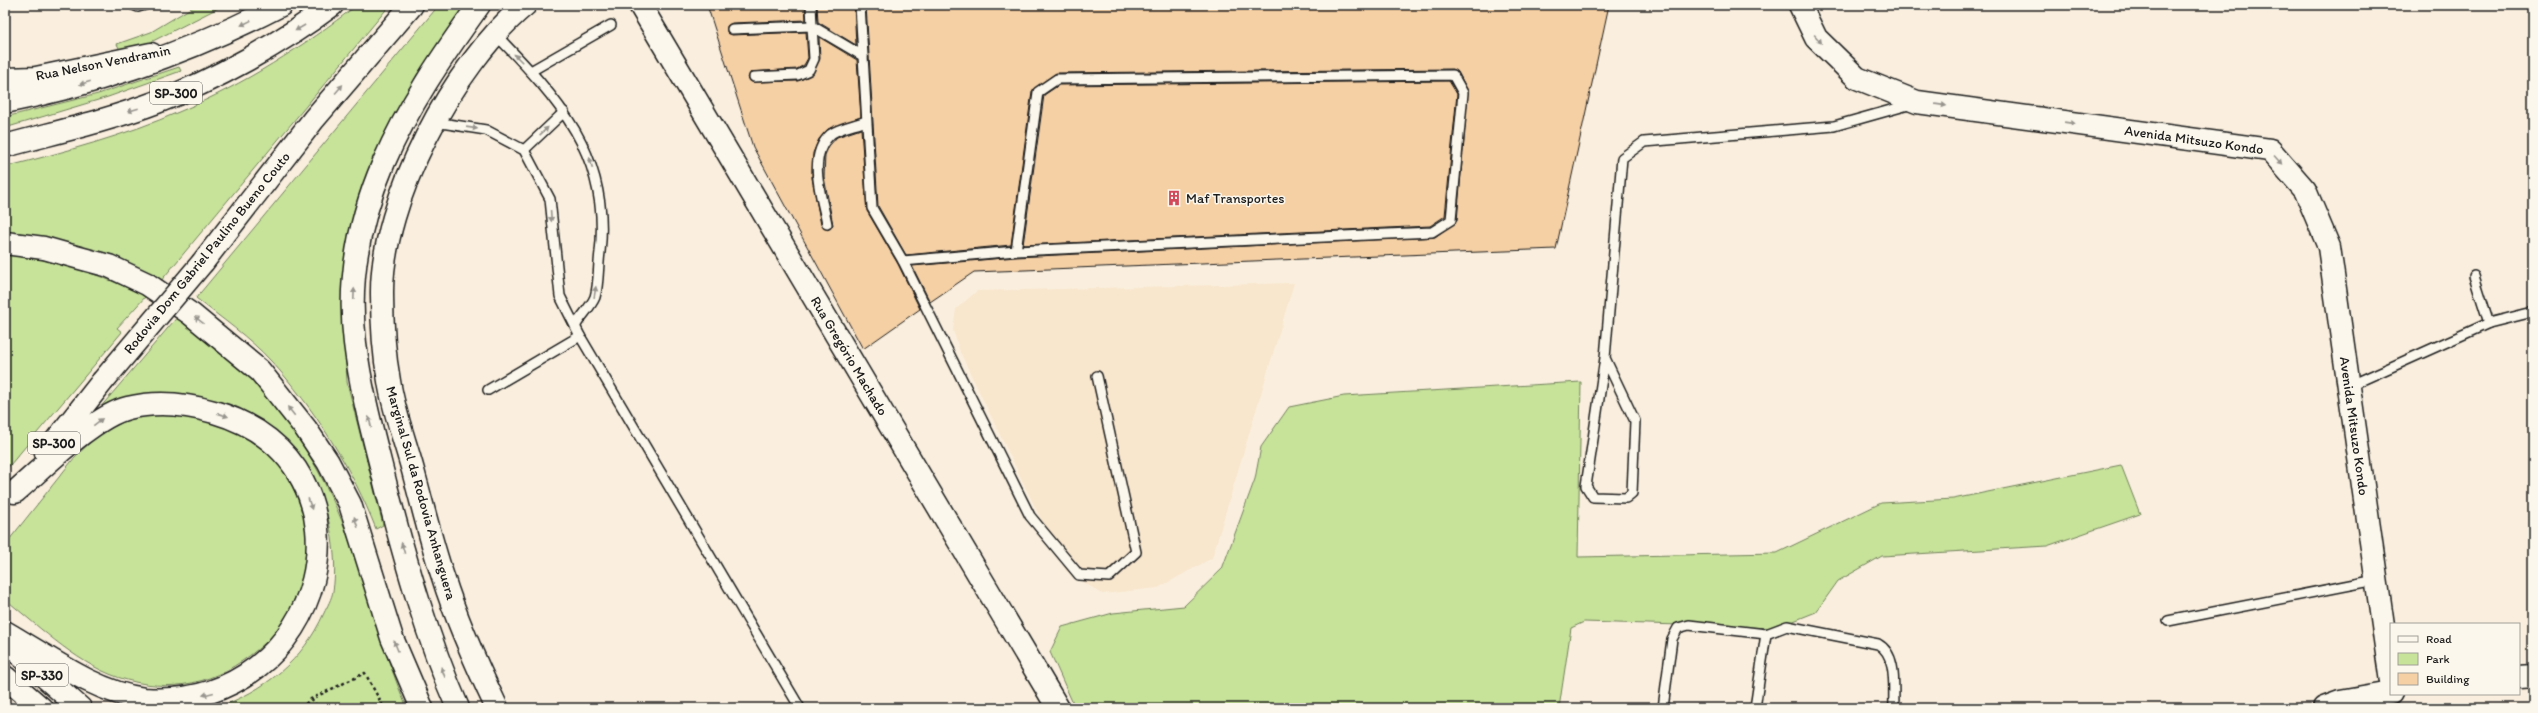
<svg xmlns="http://www.w3.org/2000/svg" width="2538" height="713" font-family="Itim,sans-serif">
<style>
.built{fill:#f8e6cd}
.green{fill:#c7e39a;stroke:#72805b}
.building{fill:#f5d0a5;stroke:#1c1c1c}
.lines{fill:none;stroke-linecap:round;stroke-linejoin:round}
.lane-casing{stroke:#1c1c1c;stroke-width:12}
.secondary-casing{stroke:#1c1c1c;stroke-width:25}
.primary-casing{stroke:#1c1c1c;stroke-width:25}
.highway-casing{stroke:#1c1c1c;stroke-width:25}
.path{stroke:#1c1c1c;stroke-width:2.5;stroke-dasharray:3 3;stroke-linecap:butt}
.lane{stroke:#fbf7ec;stroke-width:9}
.secondary{stroke:#fbf7ec;stroke-width:22}
.primary{stroke:#fbf7ec;stroke-width:22}
.highway{stroke:#fbf7ec;stroke-width:22}
.highway-bridge-casing{stroke:#1c1c1c;stroke-width:25;stroke-linecap:butt}
.highway-bridge{stroke:#fbf7ec;stroke-width:22}
.oneway{fill:#97948e}
.labels{text-anchor:middle;dominant-baseline:central;stroke-width:3;stroke-linejoin:round;paint-order:stroke}
.shield{fill:#fbf7ec;stroke:#5f5e5a;stroke-width:1}
.shield-label{font-size:13px;font-weight:bold;fill:#1c1c1c}
.street-label{font-size:14px;fill:#1c1c1c;stroke:#fbf7ec}
.poi-label{font-size:14px;fill:#1c1c1c;stroke:#fbf7ec;text-anchor:start}
</style>
<rect width="100%" height="100%" fill="#faefde"/>
<filter id="ink" filterUnits="userSpaceOnUse"><feTurbulence type="fractalNoise" baseFrequency=".025" numOctaves="2"/><feDisplacementMap in="SourceGraphic" scale="8" xChannelSelector="R" yChannelSelector="G"/><feConvolveMatrix kernelMatrix="1 2 1 2 8 2 1 2 1" color-interpolation-filters="sRGB"/></filter>
<g filter="url(#ink)">
<polygon class="built" points="1294,283 1212,558 1158,588 1102,594 1066,571 960,352 953,330 956,309 977,291"/>
<g class="green">
<polygon points="196,5 224,5 147,44 121,52 117,44 151,32"/>
<path d="M357,5h33l-230,277 -155,-48v-67c59,-15 119,-31 176,-56 62,-26 123,-65 176,-106z"/>
<path d="M439,5h27l-49,70 -30,56 -43,201 3,50 36,143 -7,4c-23,-59 -62,-122 -105,-168 -22,-24 -50,-43 -75,-63z"/>
<polygon points="179,67 181,71 108,97 5,128 5,117 98,94"/>
<path d="M5,255c50,3 96,20 141,41l-29,32 5,4 -117,139z"/>
<path d="M179,315c20,16 42,32 60,50 50,49 89,114 112,180 19,54 33,110 56,163h-191c48,-17 87,-47 108,-95 3,-6 8,-15 9,-22 6,-35 -5,-89 -23,-120 -14,-25 -54,-59 -81,-67 -30,-9 -65,-10 -96,-7 -11,1 -24,8 -34,12z"/>
<polygon points="1581,382 1578,557 1777,553 1881,503 1953,499 2121,465 2140,514 2047,546 1882,556 1838,581 1816,612 1776,628 1584,622 1571,628 1559,708 1075,708 1050,652 1062,627 1113,613 1184,606 1222,569 1255,479 1261,447 1289,407 1344,396"/>
<path d="M164,414c29,2 62,7 87,24 40,27 64,85 55,132 -2,11 -9,22 -13,32 -3,8 -6,20 -11,26 -4,6 -12,10 -17,15 -40,36 -84,52 -138,37 -46,-12 -86,-52 -122,-81v-54l70,-88 25,-24 32,-15z"/>
</g>
<g class="building">
<polygon points="707,5 805,5 806,20 732,23 727,26 727,32 732,35 806,32 808,58 804,65 797,69 751,72 748,78 752,82 798,81 811,75 820,59 819,37 857,60 861,117 828,129 819,139 813,153 812,178 821,225 828,230 833,225 824,177 825,155 829,146 837,137 861,129 867,211 898,264 920,309 863,349 753,147"/>
<polygon points="817,5 854,5 856,45 818,22"/>
<polygon points="866,5 1609,5 1556,249 974,272 930,302 912,266 1016,257 1435,237 1457,221 1468,91 1458,72 1453,69 1056,73 1032,91 1011,245 906,255 878,206"/>
<polygon points="1449,81 1457,94 1445,216 1430,226 1023,245 1044,95 1059,85"/>
</g>
<g class="lines">
<defs>
<g id="lane">
<polyline points="133,5 138,7 145,5"/>
<polyline points="811,5 812,26 863,56"/>
<polyline points="860,5 872,208 903,261 1016,251 1432,232 1451,220 1463,93 1453,75 1057,79 1038,92 1016,251"/>
<polyline points="732,29 812,26 814,59 809,70 798,75 754,77"/>
<path d="M495,34c63,64 116,122 105,218 -2,14 -1,32 -5,45 -4,10 -14,19 -19,28"/>
<polyline points="531,71 611,25"/>
<polyline points="435,122 486,130 524,150 550,199 560,296 580,336 800,708"/>
<polyline points="524,150 564,112"/>
<path d="M827,224c-5,-27 -21,-68 4,-90 8,-6 25,-9 35,-13"/>
<polyline points="903,261 1030,516 1079,575 1109,577 1136,552 1097,376"/>
<polyline points="2474,276 2489,323"/>
<polyline points="1605,358 1635,421 1632,493 1626,498 1593,497 1586,486 1605,358 1622,158 1644,142 1834,126 1912,104"/>
<polyline points="2349,386 2489,323 2533,312"/>
<polyline points="488,390 580,336"/>
<polyline points="2168,621 2376,580"/>
<path d="M1663,708l9,-69 6,-11 11,-3 77,9 21,-8 91,18c20,11 15,44 16,64"/>
<polyline points="1755,708 1766,634"/>
</g>
<g id="secondary">
<polyline points="640,5 1058,708"/>
<polyline points="5,79 36,78 151,54"/>
<path d="M497,708c-20,-42 -40,-86 -54,-131 -11,-32 -19,-66 -28,-99 -8,-32 -21,-64 -26,-97 -5,-27 -7,-59 -7,-87 -1,-94 72,-230 143,-289"/>
</g>
<g id="primary">
<polyline points="1800,5 1816,38 1857,78 1917,102 2270,150 2305,190 2329,247 2391,682"/>
<polyline points="2519,677 2533,676"/>
<polyline points="2324,708 2340,702 2391,693"/>
</g>
<g id="highway">
<path d="M5,102c96,-19 189,-52 276,-97"/>
<path d="M5,146c51,-14 102,-25 152,-44 57,-21 126,-60 175,-97"/>
<polyline points="5,243 44,248 76,257 109,266 147,284 191,314 260,371 306,429 328,462 350,504 392,638 422,708"/>
<polyline points="203,262 314,119 412,5"/>
<polyline points="46,453 102,382"/>
<path d="M5,632c42,24 89,60 139,67 183,14 245,-236 70,-287 -27,-8 -58,-11 -86,-4 -34,8 -85,60 -113,84"/>
<polyline points="9,645 80,708"/>
<polyline points="5,677 41,708"/>
<path d="M458,708c-31,-70 -52,-145 -71,-218 -12,-49 -26,-97 -32,-147 -16,-131 51,-237 124,-338"/>
</g>
</defs>
<use href="#lane" class="lane-casing"/>
<use href="#secondary" class="secondary-casing"/>
<use href="#primary" class="primary-casing"/>
<use href="#highway" class="highway-casing"/>
<g class="path">
<polyline points="311,699 319,708"/>
<polyline points="301,708 311,699 365,673 384,708"/>
</g>
<use href="#lane" class="lane"/>
<use href="#secondary" class="secondary"/>
<use href="#primary" class="primary"/>
<use href="#highway" class="highway"/>
<defs>
<polyline id="highway-bridge" points="102,382 203,262"/>
</defs>
<use href="#highway-bridge" class="highway-bridge-casing"/>
<use href="#highway-bridge" class="highway-bridge"/>
</g>
<defs><path id="oneway-solid" d="M-6-.8H1V-3.2L6.5 0L1 3.2V.8H-6Z"/></defs>
<g class="oneway">
<use href="#oneway-solid" transform="translate(246 23) rotate(154)"/>
<use href="#oneway-solid" transform="translate(300 28) rotate(150)"/>
<use href="#oneway-solid" transform="translate(1818 39) rotate(50)"/>
<use href="#oneway-solid" transform="translate(518 58) rotate(-135)"/>
<use href="#oneway-solid" transform="translate(85 83) rotate(164)"/>
<use href="#oneway-solid" transform="translate(339 89) rotate(-49)"/>
<use href="#oneway-solid" transform="translate(1941 105) rotate(8)"/>
<use href="#oneway-solid" transform="translate(133 110) rotate(162)"/>
<use href="#oneway-solid" transform="translate(2070 123) rotate(8)"/>
<use href="#oneway-solid" transform="translate(472 128) rotate(8)"/>
<use href="#oneway-solid" transform="translate(544 131) rotate(-43)"/>
<use href="#oneway-solid" transform="translate(2278 160) rotate(48)"/>
<use href="#oneway-solid" transform="translate(591 163) rotate(-105)"/>
<use href="#oneway-solid" transform="translate(551 216) rotate(86)"/>
<use href="#oneway-solid" transform="translate(595 292) rotate(-81)"/>
<use href="#oneway-solid" transform="translate(354 294) rotate(-88)"/>
<use href="#oneway-solid" transform="translate(199 320) rotate(-142)"/>
<use href="#oneway-solid" transform="translate(291 411) rotate(-128)"/>
<use href="#oneway-solid" transform="translate(223 415) rotate(18)"/>
<use href="#oneway-solid" transform="translate(98 422) rotate(-38)"/>
<use href="#oneway-solid" transform="translate(370 422) rotate(-104)"/>
<use href="#oneway-solid" transform="translate(310 504) rotate(72)"/>
<use href="#oneway-solid" transform="translate(356 522) rotate(-109)"/>
<use href="#oneway-solid" transform="translate(403 548) rotate(-106)"/>
<use href="#oneway-solid" transform="translate(396 646) rotate(-112)"/>
<use href="#oneway-solid" transform="translate(443 672) rotate(-110)"/>
<use href="#oneway-solid" transform="translate(208 694) rotate(166)"/>
</g>
</g>
<defs>
<symbol id="building-bare" viewBox="-9 -9 18 18"><path d="M-4-6H4V6H1V3H-1V6H-4ZM-2.5-4.3h1.7v1.8h-1.7ZM.8-4.3h1.7v1.8H.8ZM-2.5-1h1.7V.8h-1.7ZM.8-1h1.7V.8H.8Z" fill="#d1495b" stroke="#fbf7ec" stroke-width="2.5" paint-order="stroke"/></symbol>
</defs>
<g fill-rule="evenodd">
<use href="#building-bare" x="1163" y="187" width="22" height="22"/>
</g>
<g class="labels">
<g class="shield">
<rect x="150" y="82" width="52" height="22" rx="3"/>
<rect x="28" y="432" width="52" height="22" rx="3"/>
<rect x="16" y="664" width="52" height="22" rx="3"/>
</g>
<g class="shield-label">
<text x="176" y="93">SP-300</text>
<text x="54" y="443">SP-300</text>
<text x="42" y="675">SP-330</text>
</g>
<g class="street-label">
<text transform="translate(103 63) rotate(-11)">Rua Nelson Vendramin</text>
<text transform="translate(2194 140) rotate(8)">Avenida Mitsuzo Kondo</text>
<text transform="translate(207 253) rotate(-51)">Rodovia Dom Gabriel Paulino Bueno Couto</text>
<text transform="translate(849 356) rotate(59)">Rua Gregório Machado</text>
<text transform="translate(2354 426) rotate(82)">Avenida Mitsuzo Kondo</text>
<text transform="translate(421 493) rotate(74)">Marginal Sul da Rodovia Anhanguera</text>
</g>
<g class="poi-label">
<text x="1186" y="198">Maf Transportes</text>
</g>
</g>
<rect width="2538" height="713" fill="none" stroke="#fbf7ec" stroke-width="20"/>
<rect x="10" y="10" width="2518" height="693" fill="none" stroke="#1c1c1c" stroke-width="1.5" filter="url(#ink)"/>
<rect x="2390" y="623" width="130" height="72" fill="#fbf7ec" stroke="#a29f99"/>
<rect x="2398" y="636" width="20" height="6" fill="#fbf7ec" stroke="#a29f99"/>
<text x="2426" y="643" font-size="12" fill="#1c1c1c">Road</text>
<rect x="2398" y="653" width="20" height="12" fill="#c7e39a" stroke="#a29f99"/>
<text x="2426" y="663" font-size="12" fill="#1c1c1c">Park</text>
<rect x="2398" y="673" width="20" height="12" fill="#f5d0a5" stroke="#a29f99"/>
<text x="2426" y="683" font-size="12" fill="#1c1c1c">Building</text>
</svg>
